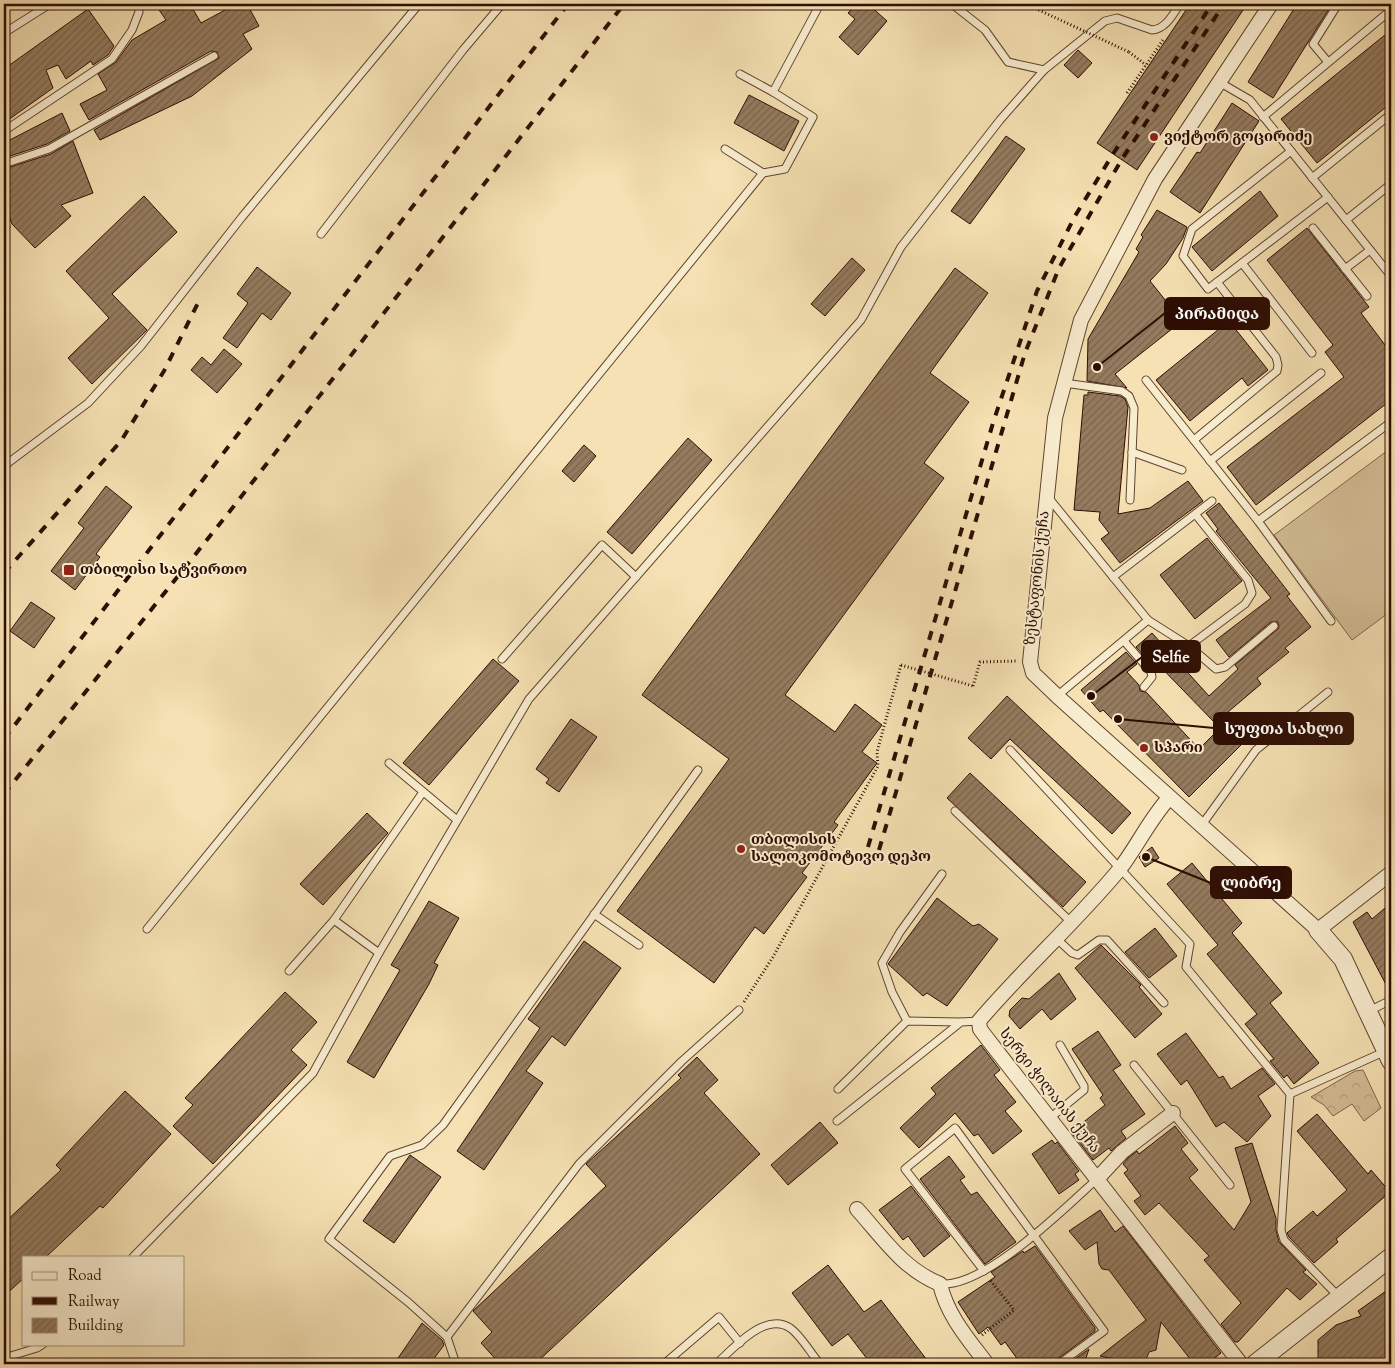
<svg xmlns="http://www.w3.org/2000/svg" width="1395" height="1368" font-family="'Sorts Mill Goudy','Noto Serif Georgian',serif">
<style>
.grass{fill:#d3bd95;stroke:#80664c}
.forest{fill:url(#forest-crowns);stroke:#80664c}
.building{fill:url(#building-hatch);stroke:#2e0e03}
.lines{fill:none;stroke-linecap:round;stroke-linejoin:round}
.service-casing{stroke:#60432f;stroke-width:9}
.minor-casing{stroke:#60432f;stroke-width:16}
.tertiary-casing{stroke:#60432f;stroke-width:20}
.path{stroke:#2e0e03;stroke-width:3;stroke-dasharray:1 2.5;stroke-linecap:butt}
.service{stroke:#f8ecce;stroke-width:7}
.minor{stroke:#f8ecce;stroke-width:14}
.tertiary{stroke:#f8ecce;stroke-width:18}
.rail{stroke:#2e0e03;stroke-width:4;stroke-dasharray:9 9;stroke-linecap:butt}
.path-bridge{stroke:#2e0e03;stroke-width:3;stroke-dasharray:1 2.5;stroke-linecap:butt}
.poi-dot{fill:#8f2418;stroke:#f8ecce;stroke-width:2}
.labels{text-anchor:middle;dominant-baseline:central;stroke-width:4;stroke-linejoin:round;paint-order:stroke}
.poi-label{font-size:15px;font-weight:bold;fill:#2e0e03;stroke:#f8ecce;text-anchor:start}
.street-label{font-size:15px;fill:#2e0e03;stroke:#f8ecce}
.leader{fill:none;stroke:#2e0e03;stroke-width:2}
.callout-dot{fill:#2e0e03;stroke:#f8ecce;stroke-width:2}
.callout{fill:#2e0e03;stroke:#2e0e03;stroke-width:2}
.callout-label{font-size:16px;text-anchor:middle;font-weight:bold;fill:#fff}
</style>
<defs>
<pattern id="forest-crowns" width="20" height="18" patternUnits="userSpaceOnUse" patternTransform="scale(1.25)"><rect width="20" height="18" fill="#d3bd95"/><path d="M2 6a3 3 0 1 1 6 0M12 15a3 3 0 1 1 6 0" fill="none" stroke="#b5a17f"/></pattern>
<pattern id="building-hatch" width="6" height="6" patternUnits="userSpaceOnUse" patternTransform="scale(1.25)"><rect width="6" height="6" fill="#957c5f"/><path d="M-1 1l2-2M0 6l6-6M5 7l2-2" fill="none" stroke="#7a644c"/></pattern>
</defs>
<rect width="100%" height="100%" fill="#f5e1b3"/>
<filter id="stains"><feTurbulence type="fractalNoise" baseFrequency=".004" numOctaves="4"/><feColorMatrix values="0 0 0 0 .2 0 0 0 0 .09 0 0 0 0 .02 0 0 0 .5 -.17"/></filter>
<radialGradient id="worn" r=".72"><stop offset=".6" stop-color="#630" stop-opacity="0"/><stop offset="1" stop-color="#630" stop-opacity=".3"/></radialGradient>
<polygon class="grass" points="1391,448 1391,611 1352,640 1274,535"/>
<polygon class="forest" points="1363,1070 1381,1108 1364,1121 1352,1104 1333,1116 1324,1105 1311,1097 1355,1071"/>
<g class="building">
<polygon points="155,4 190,4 201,23 236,4 247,4 259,26 243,34 252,49 192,96 100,140 94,130 219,58 217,52 211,51 89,120 80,104 107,90 98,74 116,62 132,40 166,20"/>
<polygon points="856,4 868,4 887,21 858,55 839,37 855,19 848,13"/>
<polygon points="1190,4 1247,4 1137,170 1097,143"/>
<polygon points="1297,4 1332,4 1273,98 1248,82"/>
<polygon points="88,9 114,46 108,55 93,65 91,61 66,79 58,65 46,70 53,88 4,123 4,69"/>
<polygon points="1391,30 1391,103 1317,163 1281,119"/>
<polygon points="1078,50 1092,63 1078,78 1064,65"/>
<polygon points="749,95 799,121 784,151 734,123"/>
<polygon points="1232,103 1259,121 1200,213 1170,192 1197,152 1200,153"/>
<polygon points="62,113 70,131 47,144 4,158 4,143"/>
<polygon points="1006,136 1025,149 970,224 951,211"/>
<polygon points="73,141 93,193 61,205 71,216 35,248 12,224 4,201 4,169 51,154"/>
<polygon points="1260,191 1278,216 1212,271 1192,247"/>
<polygon points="144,196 177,232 112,294 147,330 92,384 68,358 109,318 66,271"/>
<polygon points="1157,210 1187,227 1183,238 1166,264 1150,281 1182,321 1115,374 1127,388 1087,381 1088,339 1139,252 1136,249 1143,237 1141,235"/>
<polygon points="1307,228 1369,307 1361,313 1391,353 1391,400 1256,505 1227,467 1344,377 1325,352 1333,345 1267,260"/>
<polygon points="852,258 865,270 825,316 811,304"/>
<polygon points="257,267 291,293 271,320 262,313 237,348 223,338 248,303 237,294"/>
<polygon points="955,268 988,293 930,373 969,402 924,463 944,478 785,695 835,732 855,704 882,725 862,752 877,763 834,822 838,825 802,873 807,877 764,934 755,927 714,983 617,911 729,759 642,695"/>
<polygon points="1229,321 1268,370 1248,386 1242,378 1190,421 1156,380"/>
<polygon points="224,349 242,364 217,393 191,370 202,357 211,365"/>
<polygon points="1088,392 1120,396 1125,399 1128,407 1118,514 1150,508 1188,481 1203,501 1120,563 1101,539 1109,533 1099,520 1100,512 1074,510 1084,395 1088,395"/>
<polygon points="688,438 712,460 632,554 607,532"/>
<polygon points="584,445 596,456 574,482 562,471"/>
<polygon points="106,486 132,507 96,554 100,557 75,590 51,571 84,528 78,523"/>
<polygon points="1219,503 1290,594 1287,596 1311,627 1285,648 1289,652 1257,678 1261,684 1215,723 1148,654 1145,657 1136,647 1152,633 1209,696 1238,669 1235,665 1279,628 1278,622 1271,622 1229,657 1216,640 1271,598 1216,531 1218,529 1206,513"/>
<polygon points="1207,538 1242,581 1195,619 1160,575"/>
<polygon points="31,602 55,618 34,648 10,631"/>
<polygon points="1126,652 1137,664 1127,672 1139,685 1140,691 1146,692 1199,749 1228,720 1247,739 1189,797 1103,710 1100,712 1081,690"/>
<polygon points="493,659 519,681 429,785 403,763"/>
<polygon points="1007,696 1131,813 1112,834 1010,739 991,759 968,738"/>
<polygon points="571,719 597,737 559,792 546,783 549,779 536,769"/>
<polygon points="970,773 1086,882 1063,907 947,798"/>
<polygon points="367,813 388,833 323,905 300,884"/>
<polygon points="1152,847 1159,858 1145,867 1139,857"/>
<polygon points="1192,863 1242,923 1232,933 1282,993 1270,1003 1319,1063 1294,1084 1287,1075 1284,1078 1270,1061 1274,1059 1245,1024 1257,1014 1207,954 1218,945 1167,884"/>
<polygon points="937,898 973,926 979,924 998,939 947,1006 927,993 923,996 888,964"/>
<polygon points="429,901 459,918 434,963 438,965 429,984 374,1078 347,1062 400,970 391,965"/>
<polygon points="1391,903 1391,994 1353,922 1367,912 1372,919"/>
<polygon points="1155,928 1177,956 1149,978 1125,952"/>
<polygon points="584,941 621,968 565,1046 552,1036 526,1071 543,1083 484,1170 457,1151 540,1028 528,1019"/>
<polygon points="1101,945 1141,985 1139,987 1162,1014 1135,1038 1075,968"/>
<polygon points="1059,973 1076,999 1051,1020 1042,1009 1020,1029 1009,1016 1010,1010 1022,998 1029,999"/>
<polygon points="285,992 317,1022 291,1050 307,1065 213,1164 173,1126 193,1105 185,1098"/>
<polygon points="1098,1031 1121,1065 1113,1070 1145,1114 1121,1131 1126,1138 1111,1151 1109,1148 1093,1160 1071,1132 1105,1105 1100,1098 1103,1095 1072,1049"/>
<polygon points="1186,1033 1219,1078 1223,1076 1231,1089 1262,1068 1275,1084 1258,1096 1271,1116 1247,1142 1224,1122 1216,1127 1187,1080 1181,1085 1157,1054"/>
<polygon points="981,1045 1000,1070 994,1075 1016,1102 1005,1111 1022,1131 993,1154 978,1134 974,1136 955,1113 919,1148 900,1128 936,1094 931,1088"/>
<polygon points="697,1057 718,1080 704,1093 760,1154 535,1364 500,1364 481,1343 492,1332 473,1311 606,1186 586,1164 681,1078 678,1075"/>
<polygon points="125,1091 171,1134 103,1208 100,1206 46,1257 24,1257 24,1278 4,1296 4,1223 61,1170 56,1165"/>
<polygon points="1317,1114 1368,1174 1371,1170 1390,1192 1336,1239 1338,1242 1314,1263 1289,1237 1287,1233 1313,1211 1317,1216 1347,1190 1297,1131"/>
<polygon points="820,1122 838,1143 788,1185 771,1165"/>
<polygon points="1175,1126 1188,1143 1181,1149 1198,1170 1189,1178 1234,1230 1251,1202 1235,1148 1252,1143 1276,1218 1276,1230 1279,1242 1306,1270 1303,1272 1317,1284 1300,1300 1287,1288 1238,1342 1235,1342 1221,1324 1241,1303 1204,1260 1209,1256 1159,1203 1145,1215 1134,1201 1141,1196 1124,1173 1128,1170 1123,1164 1128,1158 1137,1151 1139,1154"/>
<polygon points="1052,1140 1055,1144 1057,1142 1079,1171 1075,1174 1079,1180 1059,1194 1032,1154"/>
<polygon points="410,1155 441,1177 394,1243 363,1221"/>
<polygon points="949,1156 965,1177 960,1180 971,1195 977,1192 1016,1242 985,1264 920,1179"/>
<polygon points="911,1186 950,1236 924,1257 908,1236 903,1240 879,1210"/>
<polygon points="1100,1210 1115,1232 1123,1226 1221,1353 1207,1364 1194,1364 1161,1322 1156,1350 1149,1352 1145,1362 1139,1364 1100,1356 1146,1320 1109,1270 1102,1269 1099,1264 1097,1242 1085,1250 1069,1231"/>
<polygon points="1035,1246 1095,1328 1095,1331 1056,1360 1054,1364 1021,1364 1005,1342 1001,1345 988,1327 979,1334 958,1302 995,1277 991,1272 1023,1251 1024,1253"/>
<polygon points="828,1265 864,1312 881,1300 930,1364 871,1364 848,1334 832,1346 792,1293"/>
<polygon points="1386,1291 1391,1298 1391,1364 1318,1364 1318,1340 1336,1325 1361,1316 1358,1311"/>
<polygon points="422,1323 442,1340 444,1345 430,1364 394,1364"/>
<polygon points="1089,1349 1084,1364 1068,1364"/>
</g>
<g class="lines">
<defs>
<g id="service">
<path d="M952,4l33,26 23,32 36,8 61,-49 12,-3 35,12c14,-1 21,-16 28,-26"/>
<polyline points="4,33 50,4"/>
<polyline points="1328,62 1313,44 1338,4"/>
<polyline points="740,74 773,92"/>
<polyline points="1219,82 1250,100 1391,276"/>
<polyline points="1263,117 1391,10"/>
<polyline points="4,131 112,59 132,30 139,12 138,4"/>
<polyline points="725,149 763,173 785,169 813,117 773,92 820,4"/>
<polyline points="1291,151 1192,229 1183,256 1208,289 1328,197"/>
<polyline points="4,164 49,149 214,56"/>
<polyline points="1312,178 1391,114"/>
<polyline points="1346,220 1391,184"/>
<polyline points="4,222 6,227 4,242"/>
<polyline points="1313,228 1367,296"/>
<polyline points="321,234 463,50 502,4"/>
<polyline points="1242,263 1312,353"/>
<polyline points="1345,269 1370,250"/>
<polyline points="1146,380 1258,521 1331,621"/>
<polyline points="1064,383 1122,391 1129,396 1134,408 1130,500"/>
<polyline points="1194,440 1277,371 1278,365 1276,357 1217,282"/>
<polyline points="1132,452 1182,470"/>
<polyline points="4,456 8,463"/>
<polyline points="1210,461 1321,373"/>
<polyline points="4,466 88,403 141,346 242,217 419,4"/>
<polyline points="1048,497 1148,620 1057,696"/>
<polyline points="1258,521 1391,422"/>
<polyline points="1113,577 1212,501"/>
<polyline points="1148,620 1189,646 1216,669 1225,667 1274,626"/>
<polyline points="1124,641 1151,672 1152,677 1144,687"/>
<polyline points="1189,646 1245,604 1252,593 1248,580 1196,515"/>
<polyline points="502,659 602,545 636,577"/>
<polyline points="1010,750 1190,944 1186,967 1290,1094 1386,1051"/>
<polyline points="389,763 457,820"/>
<polyline points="955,811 1072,923"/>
<polyline points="1201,826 1256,750 1328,692"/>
<polyline points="594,914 639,945"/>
<polyline points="334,920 379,953"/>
<polyline points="147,929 763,173"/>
<polyline points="1057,939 1072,953 1078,955 1099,940 1107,940 1164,1003"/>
<polyline points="289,971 334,920 423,792"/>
<polyline points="1369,1011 1391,1000"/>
<polyline points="907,1021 892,992 882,963 900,932 942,874"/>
<polyline points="1134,1065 1230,1185"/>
<polyline points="838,1089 907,1021 960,1022"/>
<polyline points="1290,1094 1281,1230 1284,1240 1340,1298"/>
<polyline points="1050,1118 1084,1090 1084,1086 1060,1045"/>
<polyline points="837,1121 961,1022 979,1021"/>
<polyline points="133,1257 313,1073 379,953 529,699 861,320 901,247 1000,120 1044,70"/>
<polyline points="984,1271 905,1169 955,1128 1104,1331 1059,1364"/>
<path d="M940,1284c45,4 125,-76 158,-106"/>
<polyline points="447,1337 408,1302 329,1239 390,1156 422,1145 443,1125 698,770"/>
<polyline points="4,1358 37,1348 43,1344"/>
<polyline points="456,1364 447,1337 579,1164 682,1061 739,1010"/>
<polyline points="664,1364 719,1317 740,1343"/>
<path d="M716,1364c17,-15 49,-53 74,-36 9,5 22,27 30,36"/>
</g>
<g id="minor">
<polyline points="1271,4 1155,179 1081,320 1055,418 1030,662 1033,673 1057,696 1318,930 1391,873"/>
<path d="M1169,798c-20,22 -32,49 -50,72 -44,53 -96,99 -140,151l1,8 6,8 255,327"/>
<polyline points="1098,1178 1122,1152 1173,1113"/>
<path d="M857,1209c26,29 46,60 83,75 7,31 28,55 47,80"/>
</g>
<g id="tertiary">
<polyline points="1318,930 1343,959 1391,1061"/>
<polyline points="1255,1364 1391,1257"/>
</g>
</defs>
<use href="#service" class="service-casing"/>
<use href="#minor" class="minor-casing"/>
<use href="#tertiary" class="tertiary-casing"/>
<g class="path">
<polyline points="1129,52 1146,65"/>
<polyline points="1127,93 1163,40"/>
<polyline points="973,686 980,662 1017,661"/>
<polyline points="744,1002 773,957 878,766 877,752 901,665"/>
<polyline points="982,1335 1014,1310 990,1280"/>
</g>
<use href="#service" class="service"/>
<use href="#minor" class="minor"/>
<use href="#tertiary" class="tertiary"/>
<g class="rail">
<polyline points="4,573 121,441 164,371 200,299"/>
<polyline points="4,739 568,4"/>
<polyline points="4,794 230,511 624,4"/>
<polyline points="868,847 993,423 1037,291 1075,216 1113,154 1212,4"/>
<polyline points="879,850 1025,353 1059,268 1122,159 1224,4"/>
</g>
<g class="path-bridge">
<polyline points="1026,4 1129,52"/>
<polyline points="901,665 973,686"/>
</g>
</g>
<g class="poi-dot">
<circle cx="1154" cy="137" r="5"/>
<rect x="63" y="564" width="12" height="12" rx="2.5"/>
<circle cx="1144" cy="748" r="5"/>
<circle cx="741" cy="849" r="5"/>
</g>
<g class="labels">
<g class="poi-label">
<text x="1164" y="137">ვიქტორ გოცირიძე</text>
<text x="80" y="570">თბილისი სატვირთო</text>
<text x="1154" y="748">სპარი</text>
<text x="751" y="840">თბილისის<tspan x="751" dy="17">სალოკომოტივო დეპო</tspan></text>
</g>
<g class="street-label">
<text transform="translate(1038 578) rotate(-84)">ზესტაფონის ქუჩა</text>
<text transform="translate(1049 1091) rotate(52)">სერგი ჭილაიას ქუჩა</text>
</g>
</g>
<path class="leader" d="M1097 367L1165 313M1091 696L1142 657M1118 719L1214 728M1146 857L1211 883"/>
<g class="callout-dot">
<circle cx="1097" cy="367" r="5"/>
<circle cx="1091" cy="696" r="5"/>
<circle cx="1118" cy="719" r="5"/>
<circle cx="1146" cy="857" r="5"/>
</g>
<g class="callout">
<rect x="1165" y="298" width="104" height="31" rx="5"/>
<rect x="1142" y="641" width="58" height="31" rx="5"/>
<rect x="1214" y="713" width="139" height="31" rx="5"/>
<rect x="1211" y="867" width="80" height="31" rx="5"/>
</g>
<g class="callout-label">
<text x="1217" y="319">პირამიდა</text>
<text x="1171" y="662">Selfie</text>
<text x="1284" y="734">სუფთა სახლი</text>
<text x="1251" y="888">ლიბრე</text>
</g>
<rect width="1395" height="1368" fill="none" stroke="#f5e1b3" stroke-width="20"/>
<rect x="5" y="5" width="1385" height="1358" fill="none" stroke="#2e0e03" stroke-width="2.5"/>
<rect x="10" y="10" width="1375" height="1348" fill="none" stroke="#2e0e03"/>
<rect x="22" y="1256" width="162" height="90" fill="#f8ecce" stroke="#a7937d"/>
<rect x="32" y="1272" width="25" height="8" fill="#f8ecce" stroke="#a7937d"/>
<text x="68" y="1280" font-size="15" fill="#2e0e03">Road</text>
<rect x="32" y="1297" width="25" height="8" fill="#2e0e03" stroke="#a7937d"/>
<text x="68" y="1306" font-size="15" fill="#2e0e03">Railway</text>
<rect x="32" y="1318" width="25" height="15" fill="url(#building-hatch)" stroke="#a7937d"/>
<text x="68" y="1330" font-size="15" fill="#2e0e03">Building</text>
<rect width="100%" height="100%" filter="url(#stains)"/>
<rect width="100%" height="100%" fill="url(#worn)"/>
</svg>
